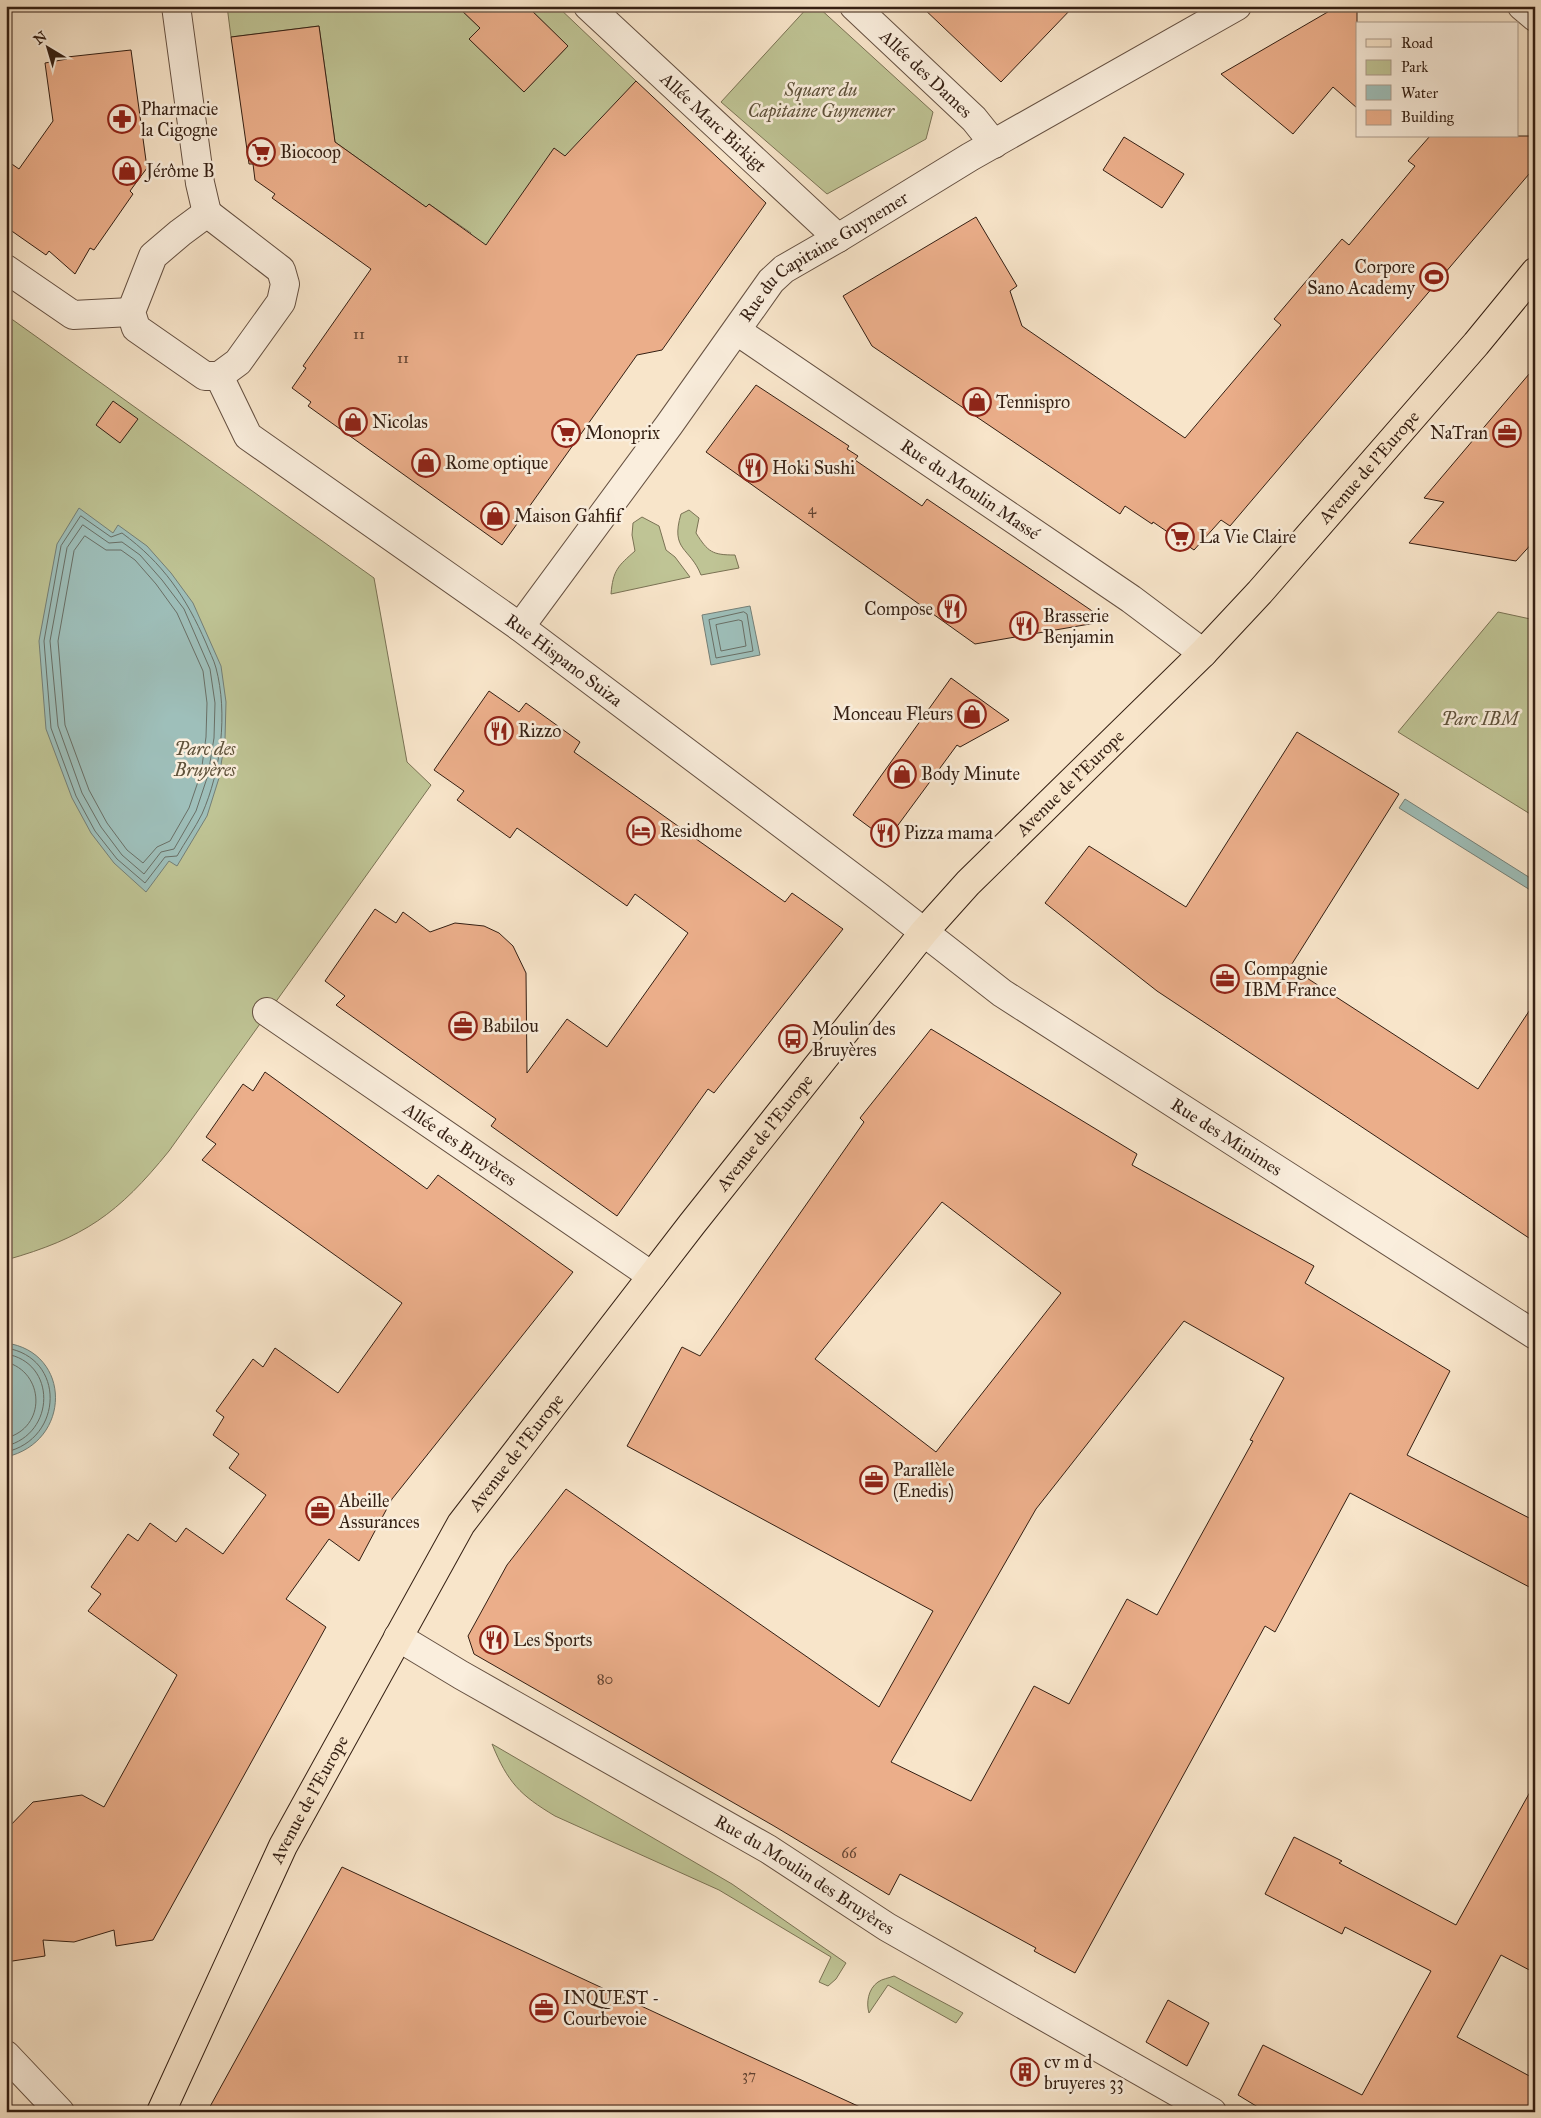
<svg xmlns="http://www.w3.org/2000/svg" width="1541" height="2118" font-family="'IM FELL Great Primer',serif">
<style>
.green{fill:#bfc495;stroke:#7a7254}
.water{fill:#9ebfba;stroke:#747f77}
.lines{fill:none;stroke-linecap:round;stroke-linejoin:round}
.shore{stroke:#696f66;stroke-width:1}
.building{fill:#ebae8a;stroke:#341f13;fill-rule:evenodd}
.minor-casing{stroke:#655041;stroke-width:30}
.major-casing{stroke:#341f13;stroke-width:30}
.minor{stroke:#faeedd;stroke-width:28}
.major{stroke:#f8e5ca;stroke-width:28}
.labels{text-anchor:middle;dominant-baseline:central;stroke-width:5;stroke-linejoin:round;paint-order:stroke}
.number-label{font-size:15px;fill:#624331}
.street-label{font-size:18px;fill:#341f13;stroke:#faeedd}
.park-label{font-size:18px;font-style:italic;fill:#5e513a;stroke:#faeedd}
.poi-label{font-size:18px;fill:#341f13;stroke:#faeedd;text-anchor:start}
</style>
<rect width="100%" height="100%" fill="#f8e5ca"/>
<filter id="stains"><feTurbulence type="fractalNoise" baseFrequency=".004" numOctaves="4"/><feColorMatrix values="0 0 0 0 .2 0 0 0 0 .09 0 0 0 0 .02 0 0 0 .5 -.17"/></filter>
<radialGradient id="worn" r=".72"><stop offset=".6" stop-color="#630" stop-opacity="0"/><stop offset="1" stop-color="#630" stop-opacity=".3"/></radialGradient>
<g class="green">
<polygon points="227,6 457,6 480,28 469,39 524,92 568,46 527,6 557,6 636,81 472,266 456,254 471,233 429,204 426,207 335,142 319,26 231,37"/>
<polygon points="809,6 817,6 933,112 926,139 827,194 721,102"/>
<path d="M6,315l368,263 33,184 24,23 -262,366c-51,63 -85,87 -163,109z"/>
<path d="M689,510l10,8 -3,15c12,19 16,22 39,22l4,13 -38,7c-11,-28 -31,-24 -20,-61z"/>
<path d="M642,517l17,9 7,24 9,7 15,20 -79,17c2,-24 7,-28 24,-43l-3,-16 1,-12z"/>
<polygon points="1498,612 1535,620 1535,817 1398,732"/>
<path d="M492,1744l240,140 114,79 -10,16 -8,7 -9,-4 12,-25 -112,-67 -164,-74c-35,-21 -47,-33 -63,-72z"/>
<path d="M894,1976l69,37 -7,10 -68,-38 -19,28c-3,-10 -1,-24 9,-31 4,-3 11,-4 16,-6z"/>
</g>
<g class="water">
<polygon points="79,508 113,533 118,525 147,546 171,573 193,603 221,666 226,702 225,739 219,778 207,816 177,866 169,861 146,892 114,863 91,833 72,798 46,729 39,641 57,544"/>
<polygon points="750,606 760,655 711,665 702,615"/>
<polygon points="1405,799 1535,881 1535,893 1399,808"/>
<path d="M6,1343c66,9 66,99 0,114z"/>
</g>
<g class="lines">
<g class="shore">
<path d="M81,516l30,21 11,-4c41,30 64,64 84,110 3,8 8,17 10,25 12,45 5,103 -14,146 -7,14 -17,28 -25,42l-12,1 -20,26 -28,-24 -22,-28 -19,-35 -25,-68 -7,-87 17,-95z"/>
<polygon points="83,525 109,543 122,542 140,555 162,580 184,609 210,669 215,703 214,738 208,775 196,811 174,849 161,852 144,874 122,855 101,827 82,793 58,726 50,641 67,548"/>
<polygon points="85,536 106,550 121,550 135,560 156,584 177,613 203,671 207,703 206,737 201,773 189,808 170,841 157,847 143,863 127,850 107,823 89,790 65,725 58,641 74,551"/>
<polygon points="744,612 747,614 753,651 716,658 709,620"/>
<polygon points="739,620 742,621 746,646 721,651 716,625"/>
<path d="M6,1348c60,9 58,91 0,104"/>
<path d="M6,1354c51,8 50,80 0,92"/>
<path d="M6,1362c39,10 41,66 0,76"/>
</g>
</g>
<g class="building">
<polygon points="457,6 527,6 568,46 524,92 469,39 480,28"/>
<polygon points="921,6 1074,6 1001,82"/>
<polygon points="1338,6 1357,6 1357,108 1333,87 1293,134 1221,74"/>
<polygon points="319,26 335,142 426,207 429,204 486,245 554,148 565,156 636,81 766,203 662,350 637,355 502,545 308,406 311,402 292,388 306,368 303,366 371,269 272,198 275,194 255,180 253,164 249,164 231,37"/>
<polygon points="131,50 147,168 130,191 133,194 94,250 90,248 75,274 49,251 46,255 6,227 6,160 19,169 53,121 45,63 67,59 67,57"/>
<polygon points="1430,136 1535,136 1535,167 1230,526 1221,520 1194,550 1153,522 1152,524 1125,506 1120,514 872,346 843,296 976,217 1017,286 1010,291 1022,326 1185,438 1281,325 1274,319 1342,239 1349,245 1415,166 1408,161"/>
<polygon points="1124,137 1184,174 1162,208 1103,170"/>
<polygon points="1535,367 1535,540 1516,561 1409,543 1444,502 1424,498"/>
<polygon points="756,385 849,446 847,449 858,456 855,460 922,506 927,499 1107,621 975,644 706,452"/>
<polygon points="113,401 138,419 120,443 96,425"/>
<polygon points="951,678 1009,720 960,747 957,745 887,840 853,815"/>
<polygon points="489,691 519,712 526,703 580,742 574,752 699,841 785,902 792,893 843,929 714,1093 708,1089 617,1216 491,1126 496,1119 336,1005 345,996 325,981 375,909 396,923 403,912 430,932 455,923 484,926 499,933 513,946 526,973 527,1073 567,1019 607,1047 688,933 635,894 627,906 517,828 510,838 457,800 464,791 434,770"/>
<polygon points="1297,732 1399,794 1290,967 1478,1089 1535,1002 1535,1242 1157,991 1045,903 1089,846 1186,907"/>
<path d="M931,1029l206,125 -5,11 182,101 -9,17 145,88 -43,84 128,66v69l-185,-97 -75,139 -10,-6 -190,347 -41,-22 2,-3 -136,-74 -11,21 -115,-69 -300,-172 -6,-18 39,-71 59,-76 313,218 54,-96 -306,-165 55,-99 18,9 164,-234 -4,-4zM942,1202l119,91 -125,159 -121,-93zM1184,1321l100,57 -34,62 3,1 -96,174 -30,-16 -58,105 -35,-18 -63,115 -80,-39 145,-253z"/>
<polygon points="265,1072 427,1189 438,1175 573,1272 392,1499 359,1561 329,1539 286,1599 326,1627 153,1940 116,1946 114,1930 74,1942 43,1940 45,1956 6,1962 6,1830 33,1802 82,1795 104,1807 177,1675 88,1611 101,1594 91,1587 128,1534 138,1541 150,1523 176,1542 186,1528 223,1554 266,1495 229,1468 239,1454 213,1435 224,1417 216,1411 253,1359 263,1367 275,1348 338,1393 402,1303 202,1160 216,1144 206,1137 243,1084 253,1091"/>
<polygon points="1535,1783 1535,1973 1501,1955 1457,2037 1535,2079 1535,2112 1266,2112 1238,2095 1263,2045 1362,2095 1431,1971 1345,1927 1342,1934 1265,1894 1294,1837 1342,1861 1339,1863 1456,1925"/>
<polygon points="342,1867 738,2051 871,2112 207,2112"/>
<polygon points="1168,2000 1209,2023 1187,2066 1146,2042"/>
</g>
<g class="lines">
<defs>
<g id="minor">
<polyline points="176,6 200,183 207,213"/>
<path id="s1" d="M588,6l250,232"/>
<path id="s2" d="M854,6l120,113 20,25"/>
<polyline points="1522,6 1535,17"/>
<polygon points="207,213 281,270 285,284 281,302 238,362 219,376 205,376 136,328 131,312 153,256 180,233"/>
<polyline points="6,269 73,315 131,312"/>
<path id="s3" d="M737,331l394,268 72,54"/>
<path id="s4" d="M219,376l29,60 272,191 359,270 123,96 533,342"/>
<path id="s5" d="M520,627l149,-202 102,-144 13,-12 54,-31 132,-81 267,-151"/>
<path id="s6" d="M267,1012l385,264"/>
<path id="s7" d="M398,1637l63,38 307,174 119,78 325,185"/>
<polyline points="6,2055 60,2112"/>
</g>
<g id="major">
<path id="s8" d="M161,2112l122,-266 178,-322 231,-300 232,-292 44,-49 235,-230 57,-61 216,-248 59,-72"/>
</g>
</defs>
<use href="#minor" class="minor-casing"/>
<use href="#major" class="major-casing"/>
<use href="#minor" class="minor"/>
<use href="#major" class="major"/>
</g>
<defs>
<symbol id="pharmacy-ring" viewBox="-11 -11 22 22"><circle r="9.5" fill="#faeedd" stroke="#8f2418" stroke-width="1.5"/><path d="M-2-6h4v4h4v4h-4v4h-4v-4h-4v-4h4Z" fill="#8f2418"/></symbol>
<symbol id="supermarket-ring" viewBox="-11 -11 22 22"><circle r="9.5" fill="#faeedd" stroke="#8f2418" stroke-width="1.5"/><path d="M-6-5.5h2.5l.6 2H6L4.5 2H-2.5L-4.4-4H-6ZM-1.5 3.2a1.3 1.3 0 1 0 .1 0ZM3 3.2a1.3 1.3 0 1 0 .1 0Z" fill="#8f2418"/></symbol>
<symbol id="shop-ring" viewBox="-11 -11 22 22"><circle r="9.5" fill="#faeedd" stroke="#8f2418" stroke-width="1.5"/><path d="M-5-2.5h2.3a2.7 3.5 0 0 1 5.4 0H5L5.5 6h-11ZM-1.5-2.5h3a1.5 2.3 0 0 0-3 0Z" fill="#8f2418"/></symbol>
<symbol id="stadium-ring" viewBox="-11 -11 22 22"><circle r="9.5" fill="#faeedd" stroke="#8f2418" stroke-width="1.5"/><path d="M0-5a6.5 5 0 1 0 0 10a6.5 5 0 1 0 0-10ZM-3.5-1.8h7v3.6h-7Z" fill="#8f2418"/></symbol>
<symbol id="office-ring" viewBox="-11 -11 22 22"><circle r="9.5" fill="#faeedd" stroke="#8f2418" stroke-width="1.5"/><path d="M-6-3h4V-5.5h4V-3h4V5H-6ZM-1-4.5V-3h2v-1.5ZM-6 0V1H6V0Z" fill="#8f2418"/></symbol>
<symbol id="restaurant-ring" viewBox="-11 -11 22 22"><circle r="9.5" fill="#faeedd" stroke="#8f2418" stroke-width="1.5"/><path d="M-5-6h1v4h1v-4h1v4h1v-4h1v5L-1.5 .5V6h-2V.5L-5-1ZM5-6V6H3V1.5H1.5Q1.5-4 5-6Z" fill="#8f2418"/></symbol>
<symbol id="hotel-ring" viewBox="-11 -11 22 22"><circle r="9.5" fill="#faeedd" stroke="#8f2418" stroke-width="1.5"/><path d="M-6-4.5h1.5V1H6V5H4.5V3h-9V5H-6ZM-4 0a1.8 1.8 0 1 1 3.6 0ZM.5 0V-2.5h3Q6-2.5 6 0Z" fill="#8f2418"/></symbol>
<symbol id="bus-ring" viewBox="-11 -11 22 22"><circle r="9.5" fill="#faeedd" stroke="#8f2418" stroke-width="1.5"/><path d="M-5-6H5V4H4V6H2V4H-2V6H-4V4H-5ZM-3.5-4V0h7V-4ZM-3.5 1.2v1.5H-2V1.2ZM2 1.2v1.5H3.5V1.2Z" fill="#8f2418"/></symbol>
<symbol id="building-ring" viewBox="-11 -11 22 22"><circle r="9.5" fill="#faeedd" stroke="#8f2418" stroke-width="1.5"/><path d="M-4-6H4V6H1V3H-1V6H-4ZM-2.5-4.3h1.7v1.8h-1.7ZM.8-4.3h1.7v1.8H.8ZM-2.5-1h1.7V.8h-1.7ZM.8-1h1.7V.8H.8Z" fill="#8f2418"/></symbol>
</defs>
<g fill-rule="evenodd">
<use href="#pharmacy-ring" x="106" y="103" width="32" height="32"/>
<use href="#supermarket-ring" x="245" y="136" width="32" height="32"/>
<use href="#shop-ring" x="111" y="155" width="32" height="32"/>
<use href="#stadium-ring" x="1418" y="261" width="32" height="32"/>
<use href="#shop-ring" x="961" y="386" width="32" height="32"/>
<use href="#shop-ring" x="337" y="406" width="32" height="32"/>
<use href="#supermarket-ring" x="550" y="417" width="32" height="32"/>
<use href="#office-ring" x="1491" y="417" width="32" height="32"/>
<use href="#shop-ring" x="410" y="447" width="32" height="32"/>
<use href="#restaurant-ring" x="737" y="452" width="32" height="32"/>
<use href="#shop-ring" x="479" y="500" width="32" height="32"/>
<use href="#supermarket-ring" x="1164" y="521" width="32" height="32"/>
<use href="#restaurant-ring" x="936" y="593" width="32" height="32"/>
<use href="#restaurant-ring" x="1008" y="610" width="32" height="32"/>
<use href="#shop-ring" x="956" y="698" width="32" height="32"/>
<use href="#restaurant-ring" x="483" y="715" width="32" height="32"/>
<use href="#shop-ring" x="886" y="758" width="32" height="32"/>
<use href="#hotel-ring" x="625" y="815" width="32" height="32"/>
<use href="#restaurant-ring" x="869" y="817" width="32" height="32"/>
<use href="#office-ring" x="1209" y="963" width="32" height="32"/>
<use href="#office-ring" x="447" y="1010" width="32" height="32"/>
<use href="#bus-ring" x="777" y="1023" width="32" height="32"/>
<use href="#office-ring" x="858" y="1464" width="32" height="32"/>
<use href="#office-ring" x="304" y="1495" width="32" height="32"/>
<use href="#restaurant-ring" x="478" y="1624" width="32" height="32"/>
<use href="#office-ring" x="528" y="1992" width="32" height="32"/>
<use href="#building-ring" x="1009" y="2056" width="32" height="32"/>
</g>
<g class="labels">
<g class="number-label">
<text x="359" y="334">11</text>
<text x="403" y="358">11</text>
<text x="812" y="509">4</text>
<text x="605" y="1679">80</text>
<text x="849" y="1853">66</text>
<text x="749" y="2075">37</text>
</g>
<g class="street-label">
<text stroke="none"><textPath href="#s2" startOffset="99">Allée des Dames</textPath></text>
<text stroke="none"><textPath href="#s1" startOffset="171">Allée Marc Birkigt</textPath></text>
<text stroke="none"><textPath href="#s5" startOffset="484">Rue du Capitaine Guynemer</textPath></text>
<text stroke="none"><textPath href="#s8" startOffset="2056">Avenue de l'Europe</textPath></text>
<text stroke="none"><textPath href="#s3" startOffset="282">Rue du Moulin Massé</textPath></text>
<text stroke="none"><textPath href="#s4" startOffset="454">Rue Hispano Suiza</textPath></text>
<text stroke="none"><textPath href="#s8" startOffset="1621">Avenue de l'Europe</textPath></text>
<text stroke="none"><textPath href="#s8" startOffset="1156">Avenue de l'Europe</textPath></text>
<text stroke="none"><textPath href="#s4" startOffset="1271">Rue des Minimes</textPath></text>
<text stroke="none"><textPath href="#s6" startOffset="234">Allée des Bruyères</textPath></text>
<text stroke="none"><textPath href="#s8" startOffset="751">Avenue de l'Europe</textPath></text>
<text stroke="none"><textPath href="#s8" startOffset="346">Avenue de l'Europe</textPath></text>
<text stroke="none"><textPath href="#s7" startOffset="471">Rue du Moulin des Bruyères</textPath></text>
</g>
<g class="park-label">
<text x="821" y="90">Square du<tspan x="821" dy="21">Capitaine Guynemer</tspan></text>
<text x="1480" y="719">Parc IBM</text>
<text x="205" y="749">Parc des<tspan x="205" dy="21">Bruyères</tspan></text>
</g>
<g class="poi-label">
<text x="141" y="109">Pharmacie<tspan x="141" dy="21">la Cigogne</tspan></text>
<text x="280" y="152">Biocoop</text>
<text x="146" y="171">Jérôme B</text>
<text x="1415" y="267" text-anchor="end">Corpore<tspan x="1415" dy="21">Sano Academy</tspan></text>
<text x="996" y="402">Tennispro</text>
<text x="372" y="422">Nicolas</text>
<text x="585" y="433">Monoprix</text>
<text x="1488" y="433" text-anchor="end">NaTran</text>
<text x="445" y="463">Rome optique</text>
<text x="772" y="468">Hoki Sushi</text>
<text x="514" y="516">Maison Gahfif</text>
<text x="1199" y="537">La Vie Claire</text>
<text x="933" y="609" text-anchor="end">Compose</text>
<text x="1043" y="616">Brasserie<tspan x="1043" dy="21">Benjamin</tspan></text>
<text x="953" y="714" text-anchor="end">Monceau Fleurs</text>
<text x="518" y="731">Rizzo</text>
<text x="921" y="774">Body Minute</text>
<text x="660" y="831">Residhome</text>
<text x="904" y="833">Pizza mama</text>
<text x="1244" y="969">Compagnie<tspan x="1244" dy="21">IBM France</tspan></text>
<text x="482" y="1026">Babilou</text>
<text x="812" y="1029">Moulin des<tspan x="812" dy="21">Bruyères</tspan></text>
<text x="893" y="1470">Parallèle<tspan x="893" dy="21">(Enedis)</tspan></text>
<text x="339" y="1501">Abeille<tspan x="339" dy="21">Assurances</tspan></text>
<text x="513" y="1640">Les Sports</text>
<text x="563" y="1998">INQUEST -<tspan x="563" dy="21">Courbevoie</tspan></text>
<text x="1044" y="2062">cv m d<tspan x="1044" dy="21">bruyeres 33</tspan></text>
</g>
</g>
<rect width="1541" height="2118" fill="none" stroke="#f8e5ca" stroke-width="25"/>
<rect x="8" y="8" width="1526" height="2103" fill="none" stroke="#341f13" stroke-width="2.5"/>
<rect x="12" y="12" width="1516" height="2093" fill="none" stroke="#341f13"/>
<rect x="1356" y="22" width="162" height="115" fill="#faeedd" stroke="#ab9b8c"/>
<rect x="1366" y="39" width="25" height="8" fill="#f8e5ca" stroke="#ab9b8c"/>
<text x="1401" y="48" font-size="15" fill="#341f13">Road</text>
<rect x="1366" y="60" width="25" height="15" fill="#bfc495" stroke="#ab9b8c"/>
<text x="1401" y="72" font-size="15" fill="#341f13">Park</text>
<rect x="1366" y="85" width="25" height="15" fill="#9ebfba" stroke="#ab9b8c"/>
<text x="1401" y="98" font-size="15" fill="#341f13">Water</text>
<rect x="1366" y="110" width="25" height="15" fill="#ebae8a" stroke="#ab9b8c"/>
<text x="1401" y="122" font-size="15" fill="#341f13">Building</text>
<g transform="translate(48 48) rotate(322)" stroke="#faeedd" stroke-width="4" paint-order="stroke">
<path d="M0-4L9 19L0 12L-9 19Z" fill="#341f13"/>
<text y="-8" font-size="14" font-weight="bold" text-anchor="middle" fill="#341f13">N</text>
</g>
<rect width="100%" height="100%" filter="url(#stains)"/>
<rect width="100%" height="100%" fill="url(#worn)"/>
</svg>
